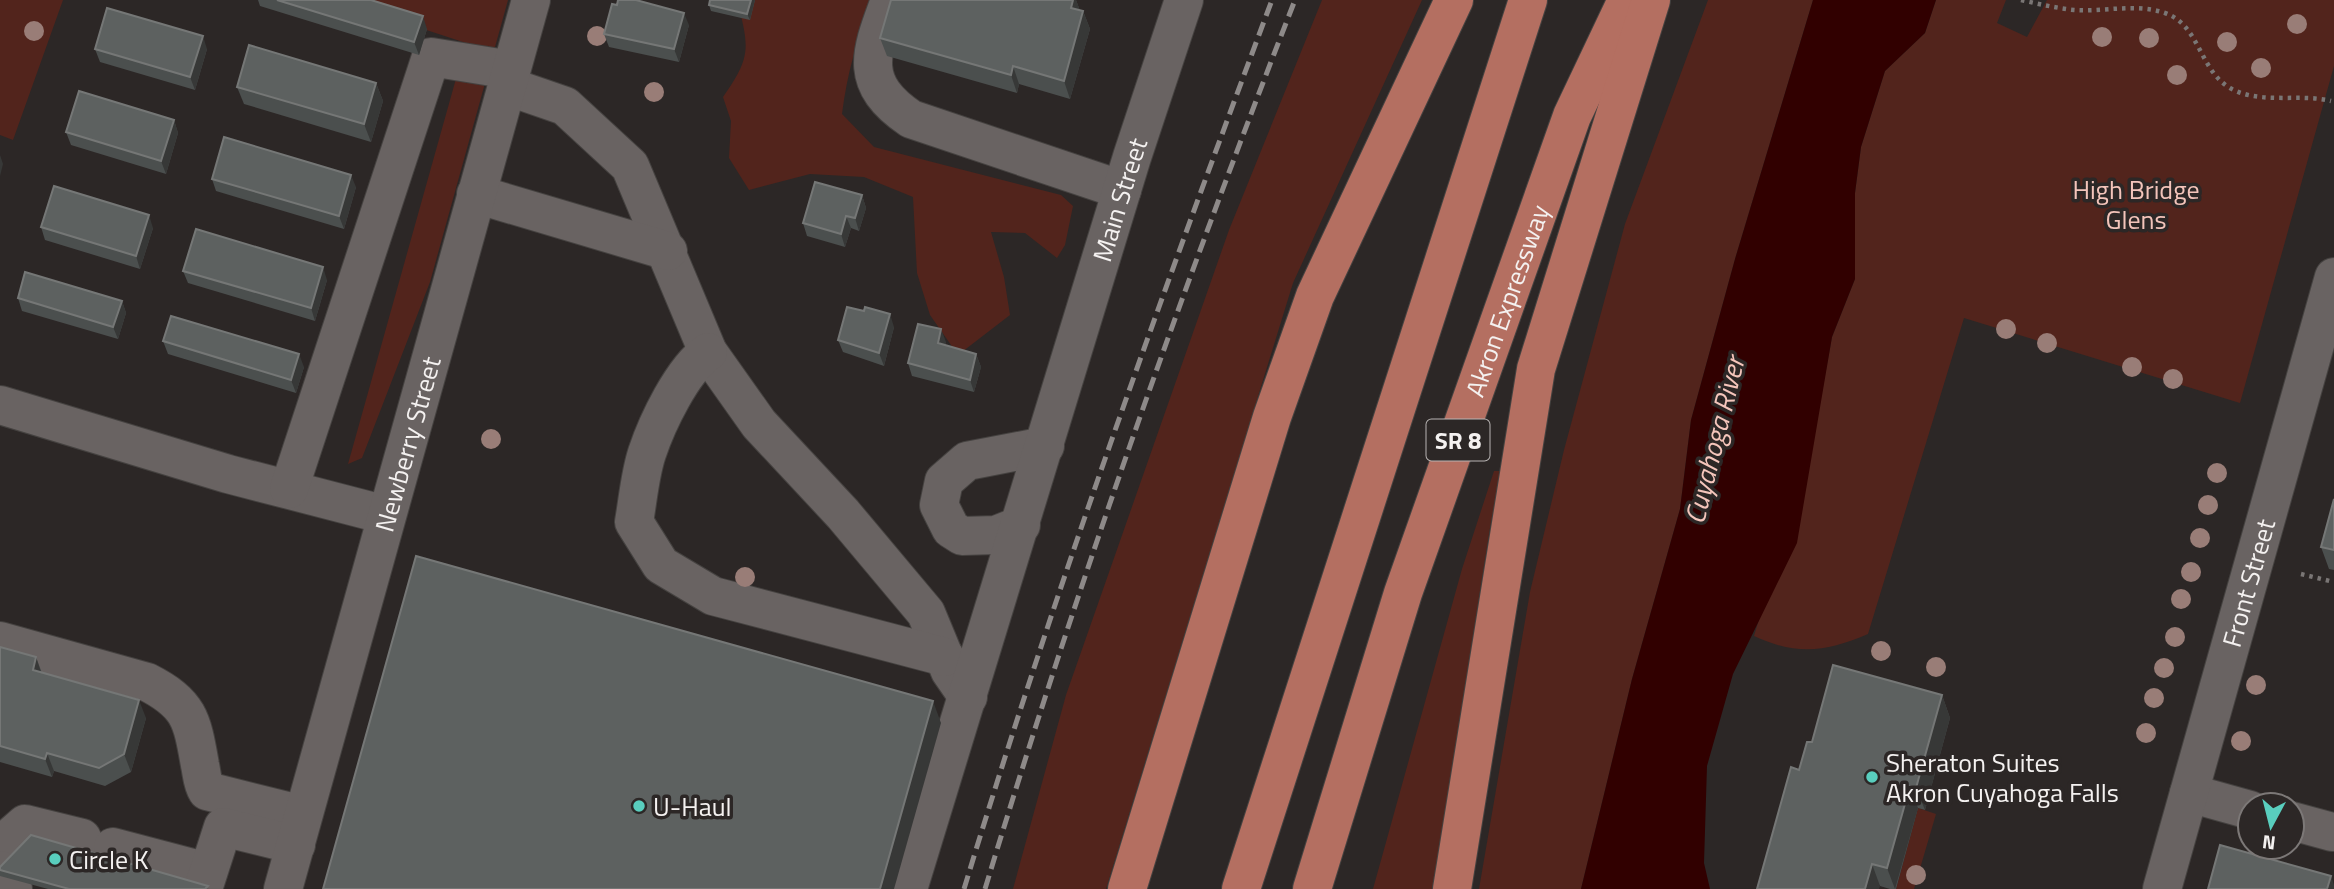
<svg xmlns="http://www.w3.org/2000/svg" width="2334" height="889" font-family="'Titillium Web',sans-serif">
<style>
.green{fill:#52241c}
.water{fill:#310000}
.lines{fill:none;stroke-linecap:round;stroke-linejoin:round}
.minor-casing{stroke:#454240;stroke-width:40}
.highway-casing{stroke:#454240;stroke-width:40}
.path{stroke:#7a7675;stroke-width:4.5;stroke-dasharray:3.5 5;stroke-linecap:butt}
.minor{stroke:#696362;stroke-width:38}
.highway{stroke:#b46f61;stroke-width:38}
.rail{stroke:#8e8a89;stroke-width:5;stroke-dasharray:14 7;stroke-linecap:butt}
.tree{fill:#997d77}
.wall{fill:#4b4f4e}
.shaded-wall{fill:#373837}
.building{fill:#5d6160;stroke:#757776;stroke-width:2}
.poi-dot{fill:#59cebe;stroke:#2c2726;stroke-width:2.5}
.labels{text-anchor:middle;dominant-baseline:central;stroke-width:7;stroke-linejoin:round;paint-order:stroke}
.shield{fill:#2c2726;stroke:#b8b4b3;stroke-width:2}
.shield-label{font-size:24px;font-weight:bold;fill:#f4f1f0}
.park-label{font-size:26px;fill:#f3c4ba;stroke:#2c2726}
.street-label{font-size:26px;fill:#f4f1f0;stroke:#2c2726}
.poi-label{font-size:26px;fill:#f4f1f0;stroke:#2c2726;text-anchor:start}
.water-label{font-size:28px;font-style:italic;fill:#f4c5bb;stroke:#2c2726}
</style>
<rect width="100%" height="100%" fill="#2c2726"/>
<g class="green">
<polygon points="0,0 63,0 13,140 0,135"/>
<polygon points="335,0 508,0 430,282 362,458 348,464 466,43"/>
<path d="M737,0h136c-16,38 -26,74 -31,114l32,33 187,48 12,11 -8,39 -8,13 -32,-25 -34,-1 13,45 6,38 -52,40 -28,-40 -13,-42 -4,-76 -49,-20 -54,-3 -61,16 -20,-32 2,-37 -8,-24c29,-41 26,-50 14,-97z"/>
<polygon points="1322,0 1422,0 1293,283 1106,889 1013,889 1066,695 1229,230"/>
<polygon points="1708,0 1813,0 1735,259 1691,420 1680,509 1632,679 1581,889 1479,889 1530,592 1564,450 1625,224"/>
<path d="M1936,0h70l-9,23 30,14 20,-37h287v66l-94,337 -276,-85 -96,316c-42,18 -71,22 -114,2l60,-200 18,-99 23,-58v-86l6,-46 24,-76 40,-38z"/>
<polygon points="1494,471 1501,471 1500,478 1490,528 1433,889 1373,889 1462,569"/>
<polygon points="1918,808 1936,814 1914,889 1896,889"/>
</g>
<polygon class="water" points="1813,0 1936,0 1925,33 1885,71 1861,147 1855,193 1855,279 1832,337 1797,543 1733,674 1707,766 1704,863 1710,889 1581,889 1632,679 1680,509 1691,420 1735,259"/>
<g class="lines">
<defs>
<g id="minor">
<path d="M890,0c-20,54 -32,83 21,119l211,71"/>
<polyline points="507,86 565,106 630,166 708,352 759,424 843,514 926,613 950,671 968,697"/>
<polyline points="476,194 668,251"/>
<path d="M708,352c-26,18 -51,71 -61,101 -7,21 -9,46 -13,69l27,43 52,31 232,61"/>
<polyline points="0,405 228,474 386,515"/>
<polyline points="289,489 431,57 511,70"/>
<polyline points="1021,525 996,535 962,536 951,529 939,505 944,481 967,461 1045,446"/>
<path d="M0,641l147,41c43,22 45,38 53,83 2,9 2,18 7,26l96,24"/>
<polyline points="2189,793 2250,810"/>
<polyline points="2292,821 2332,832"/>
<polyline points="0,846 25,824 82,838"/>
<polyline points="113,847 208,872"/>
<polyline points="0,870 13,889"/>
<polyline points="203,889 223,827 296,845"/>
<path id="s1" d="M283,889l248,-889"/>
<path id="s2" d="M908,889l224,-732 52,-157"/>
<path id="s3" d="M2162,889l172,-612"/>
</g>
<g id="highway">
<polyline points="1127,889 1272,417 1315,296 1454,0"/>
<polyline points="1241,889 1528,0"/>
<path id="s4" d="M1312,889l91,-296 169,-477 55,-116"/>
<polyline points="1452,889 1536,369 1651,0"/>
</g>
</defs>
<use href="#minor" class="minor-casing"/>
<use href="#highway" class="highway-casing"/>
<g class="path">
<path d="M2021,0c18,4 35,8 53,10 30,2 62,-7 91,3 35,12 34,57 65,75 30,17 69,5 101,13"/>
<polyline points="2301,574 2334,582"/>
</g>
<use href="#minor" class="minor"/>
<use href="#highway" class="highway"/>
<g class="rail">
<path d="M964,889c91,-300 198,-595 308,-889"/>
<path d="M985,889c91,-300 196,-597 310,-889"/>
</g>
</g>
<g class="tree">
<circle cx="2297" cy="24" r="10"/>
<circle cx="34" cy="31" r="10"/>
<circle cx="597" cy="36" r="10"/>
<circle cx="2102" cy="37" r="10"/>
<circle cx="2149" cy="38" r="10"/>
<circle cx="2227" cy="42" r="10"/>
<circle cx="2261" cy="68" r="10"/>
<circle cx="2177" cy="75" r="10"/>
<circle cx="654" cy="92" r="10"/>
<circle cx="2006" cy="329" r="10"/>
<circle cx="2047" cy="343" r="10"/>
<circle cx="2132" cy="367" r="10"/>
<circle cx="2173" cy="379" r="10"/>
<circle cx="491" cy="439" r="10"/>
<circle cx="2217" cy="473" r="10"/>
<circle cx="2208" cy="505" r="10"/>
<circle cx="2200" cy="538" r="10"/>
<circle cx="2191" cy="572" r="10"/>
<circle cx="745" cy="577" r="10"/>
<circle cx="2181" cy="599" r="10"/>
<circle cx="2175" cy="637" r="10"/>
<circle cx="1881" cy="651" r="10"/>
<circle cx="1936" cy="667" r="10"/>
<circle cx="2164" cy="668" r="10"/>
<circle cx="2256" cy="685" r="10"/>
<circle cx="2154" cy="698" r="10"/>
<circle cx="2146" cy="733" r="10"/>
<circle cx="2241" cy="741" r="10"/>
<circle cx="1916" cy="875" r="10"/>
</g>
<g class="wall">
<polygon points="258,0 371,0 427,29 419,55 260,6"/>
<polygon points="710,0 755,0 750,20 711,11 709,5"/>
<polygon points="891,0 1076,0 1080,11 1083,11 1090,29 1070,99 1019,84 1017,93 887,56 880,38"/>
<polygon points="689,25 679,62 609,47 604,34"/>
<polygon points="95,49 207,49 195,90 100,62"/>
<polygon points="376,83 383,101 371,142 244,104 237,87"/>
<polygon points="174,120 178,133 166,174 71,145 66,132"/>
<polygon points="212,179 356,187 344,229 216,191"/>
<polygon points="862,195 866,208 859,231 851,228 845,247 807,236 803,223"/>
<polygon points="41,227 153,228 140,269 45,240"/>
<polygon points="183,271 327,280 315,321 188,283"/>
<polygon points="18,298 122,301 126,313 118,339 22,311"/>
<polygon points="894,327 884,366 843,352 838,340"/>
<polygon points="163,341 304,367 296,393 168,354"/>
<polygon points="946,342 945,345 976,354 981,367 974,392 912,376 908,363"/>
<polygon points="2334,499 2334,570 2329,569 2321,547"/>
<polygon points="0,647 36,657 42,673 146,718 131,772 105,786 54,771 52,777 0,762"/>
<polygon points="1942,695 1950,718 1925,810 1918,808 1896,889 1890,889 1880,886 1799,770 1812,742"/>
<polygon points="0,867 210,889 48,889 0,876"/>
</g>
<g class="shaded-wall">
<polygon points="751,0 755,0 750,20 747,14"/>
<polygon points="1073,0 1076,0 1081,13 1071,8"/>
<polygon points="1083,11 1090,29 1070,99 1064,81"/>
<polygon points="684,13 689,25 679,62 674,49"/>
<polygon points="423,16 427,29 419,55 414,42"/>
<polygon points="203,36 207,49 195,90 190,77"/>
<polygon points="1013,66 1019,84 1017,93 1011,75"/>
<polygon points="376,83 383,101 371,142 364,124"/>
<polygon points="174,120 178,133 166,174 161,161"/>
<polygon points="0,155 3,164 0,176"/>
<polygon points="351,175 356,187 344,229 339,216"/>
<polygon points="862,195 866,208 859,231 855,218"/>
<polygon points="149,215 153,228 140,269 136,256"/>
<polygon points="846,216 851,228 845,247 841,234"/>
<polygon points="323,267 327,280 315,321 311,308"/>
<polygon points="122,301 126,313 118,339 113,327"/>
<polygon points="890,314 894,327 884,366 879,353"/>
<polygon points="941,329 946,342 942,356 938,343"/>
<polygon points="299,354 304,367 296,393 291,380"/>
<polygon points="976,354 981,367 974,392 970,380"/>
<polygon points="36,657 42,675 33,670"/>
<polygon points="1942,695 1950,718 1925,810 1916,788"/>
<polygon points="139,700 146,718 131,772 124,754"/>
<polygon points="933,701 941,723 894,889 880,889"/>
<polygon points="47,753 54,771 52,777 45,759"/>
<polygon points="1910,786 1918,808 1895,889 1887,868"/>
<polygon points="1872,864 1880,886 1879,889 1865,889"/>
<polygon points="2331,876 2334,885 2334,889 2327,889"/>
</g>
<g class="building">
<polygon points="277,0 371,0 423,16 414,42"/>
<polygon points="618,0 636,0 684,13 674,49 604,34 612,4 617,5"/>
<polygon points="710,0 751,0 747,14 709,5"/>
<polygon points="891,0 1073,0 1071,8 1083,11 1064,81 1013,66 1011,75 880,38"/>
<polygon points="107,8 203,36 190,77 95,49"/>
<polygon points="249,45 376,83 364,124 237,87"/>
<polygon points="79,91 174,120 161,161 66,132"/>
<polygon points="224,137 351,175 339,216 212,179"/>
<polygon points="815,182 862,195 855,218 846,216 841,234 803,223"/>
<polygon points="54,186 149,215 136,256 41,227"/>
<polygon points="196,229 323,267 311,308 183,271"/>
<polygon points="25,272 122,301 113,327 18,298"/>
<polygon points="847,307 864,311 865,307 890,314 879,353 838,340"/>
<polygon points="171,316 299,354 291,380 163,341"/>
<polygon points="918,324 941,329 938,343 976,354 970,380 908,363"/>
<polygon points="2334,499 2334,550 2321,547"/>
<polygon points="416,556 933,701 880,889 323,889"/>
<polygon points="0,647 36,657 33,670 139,700 124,754 99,768 47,753 45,759 0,746"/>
<polygon points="1833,665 1942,695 1916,788 1910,786 1887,868 1872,864 1865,889 1757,889 1791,767 1799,770 1807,742 1812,742"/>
<polygon points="31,835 208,886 205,889 69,889 0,870 0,867"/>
<polygon points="2220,845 2331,876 2327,889 2208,889"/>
</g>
<g class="poi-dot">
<circle cx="1872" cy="777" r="7"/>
<circle cx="639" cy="806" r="7"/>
<circle cx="55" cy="859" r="7"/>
</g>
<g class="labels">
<rect class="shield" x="1426.5" y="419.5" width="63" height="41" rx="5"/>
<g class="shield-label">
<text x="1458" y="440">SR 8</text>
</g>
<g class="park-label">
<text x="2136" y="189">High Bridge<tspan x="2136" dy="30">Glens</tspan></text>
</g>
<g class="street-label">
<text stroke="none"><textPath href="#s2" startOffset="721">Main Street</textPath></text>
<text stroke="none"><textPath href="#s4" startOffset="620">Akron Expressway</textPath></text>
<text stroke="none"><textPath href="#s1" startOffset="462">Newberry Street</textPath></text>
<text stroke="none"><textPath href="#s3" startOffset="318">Front Street</textPath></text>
</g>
<g class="poi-label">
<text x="1886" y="762">Sheraton Suites<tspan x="1886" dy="30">Akron Cuyahoga Falls</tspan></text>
<text x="653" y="806">U-Haul</text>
<text x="69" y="859">Circle K</text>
</g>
<g class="water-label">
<text transform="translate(1714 440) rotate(-76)">Cuyahoga River</text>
</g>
</g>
<g transform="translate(2271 826) rotate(187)"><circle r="33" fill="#2c2726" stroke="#7c7877" stroke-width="2"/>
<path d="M0-5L12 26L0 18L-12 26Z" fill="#59cebe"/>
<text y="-10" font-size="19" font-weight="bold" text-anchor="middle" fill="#f4f1f0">N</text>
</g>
</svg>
